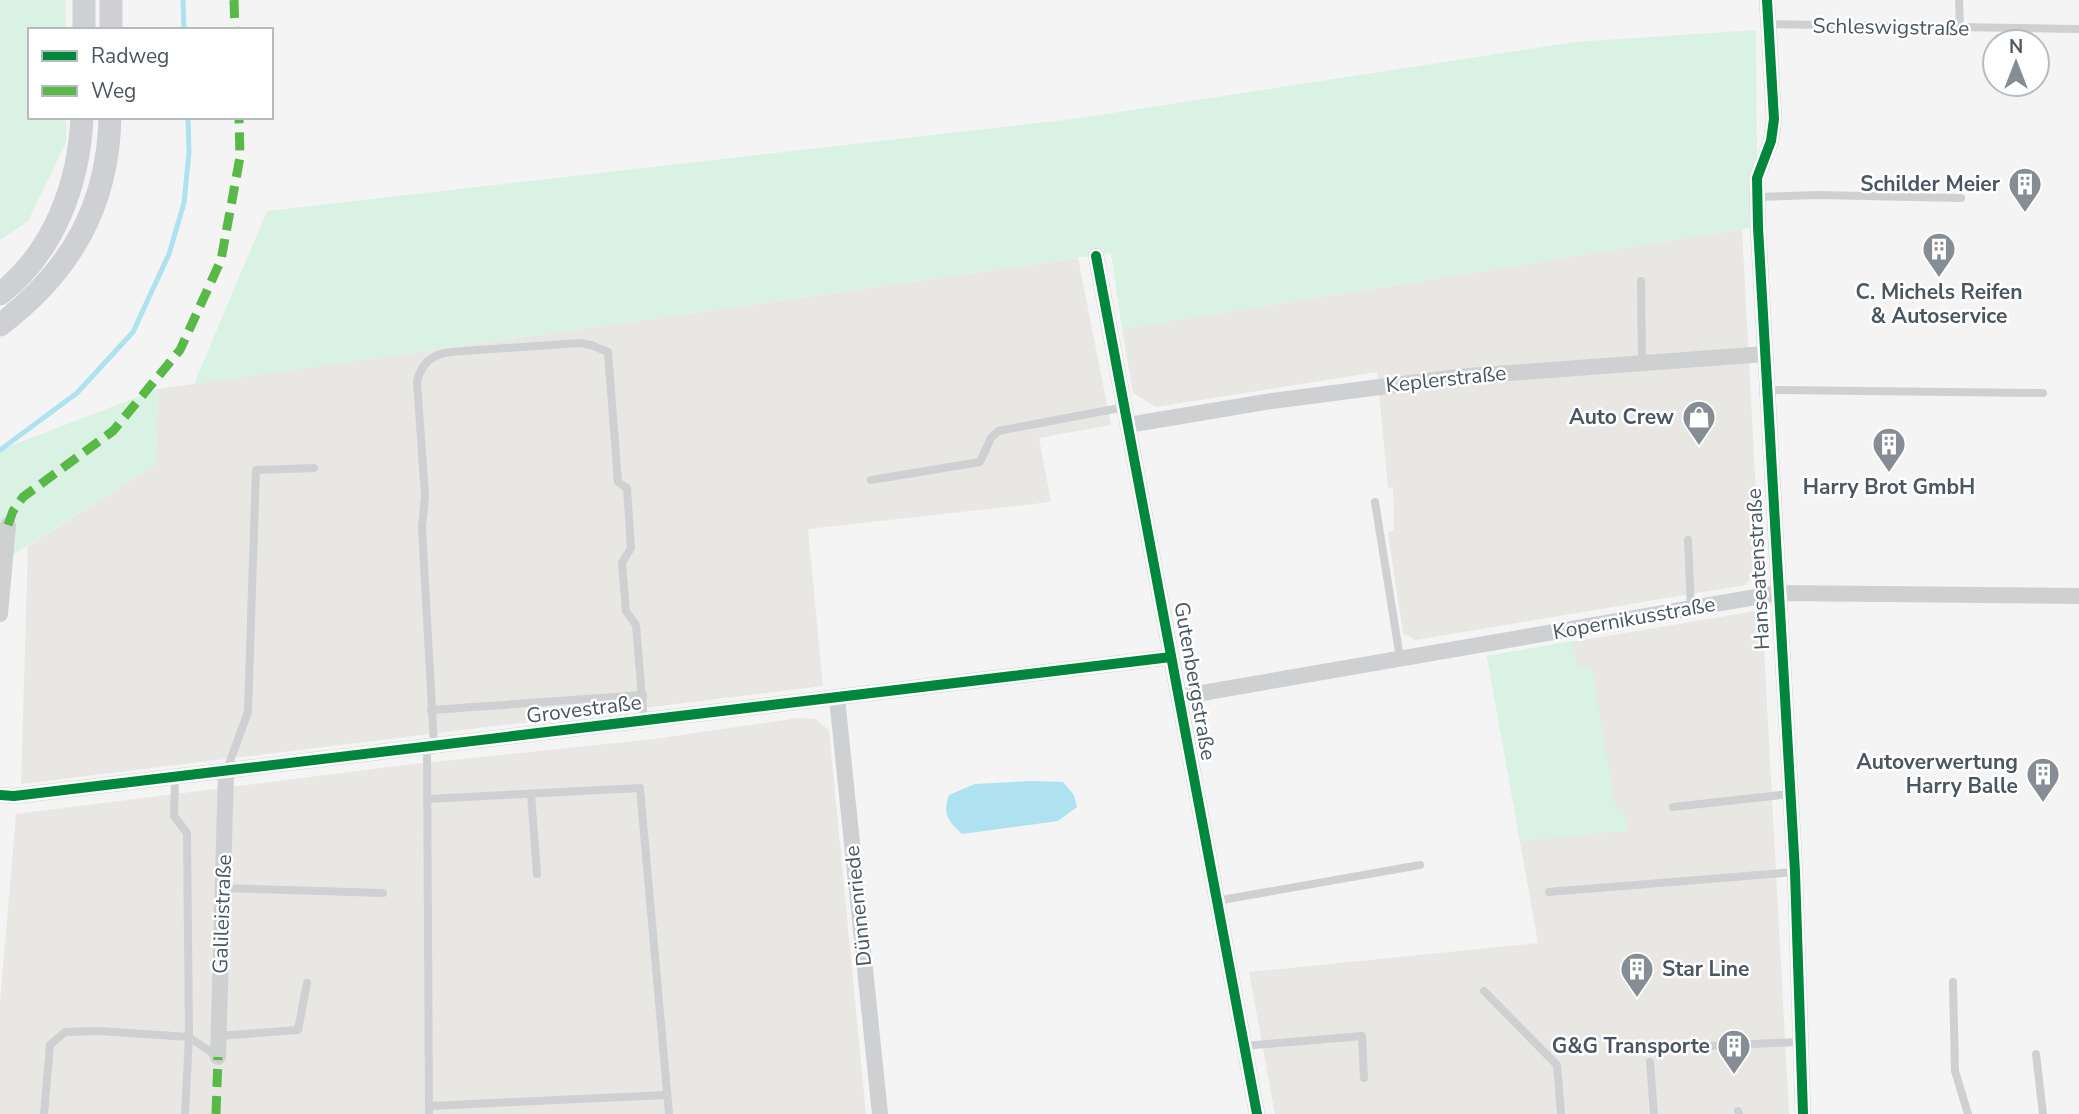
<svg xmlns="http://www.w3.org/2000/svg" width="2079" height="1114" font-family="'Nunito Sans',sans-serif">
<style>
.commercial{fill:#e8e7e3}
.green{fill:#d9f2e3}
.water{fill:#aee2f0}
.lines{fill:none;stroke-linecap:round;stroke-linejoin:round}
.stream{stroke:#aee2f0;stroke-width:5}
.service{stroke:#ced0d2;stroke-width:8}
.minor{stroke:#ced0d2;stroke-width:16}
.secondary{stroke:#ced0d4;stroke-width:23}
.quiet{stroke:#58b947;stroke-width:9;stroke-dasharray:18 9;stroke-linecap:butt}
.cycleway-casing{stroke:#fff;stroke-width:15}
.cycleway{stroke:#00873e;stroke-width:10}
.labels{text-anchor:middle;dominant-baseline:central;stroke-width:5;stroke-linejoin:round;paint-order:stroke}
.street-label{font-size:21px;fill:#4a5661;stroke:#fff}
.poi-label{font-size:21px;font-weight:bold;fill:#4a5661;stroke:#fff;text-anchor:end}
</style>
<rect width="100%" height="100%" fill="#f4f4f4"/>
<g class="commercial">
<polygon points="1742,229 1760,568 1745,585 1415,640 1403,633 1388,533 1394,530 1393,487 1388,488 1377,372 1156,407 1133,393 1122,329"/>
<polygon points="1078,258 1111,425 1039,438 1051,502 808,529 823,686 21,784 28,546 156,464 158,389"/>
<polygon points="1762,610 1789,1114 1275,1114 1249,972 1538,943 1487,656"/>
<polygon points="798,718 815,719 829,730 866,1114 0,1114 0,1003 16,814 413,764 654,739"/>
</g>
<g class="green">
<polygon points="0,0 65,0 66,30 30,30 30,117 66,117 66,142 28,221 0,240"/>
<polygon points="1756,30 1757,158 1754,227 1122,329 1111,253 194,384 267,211 1073,119 1575,42"/>
<polygon points="158,389 156,464 0,563 0,450"/>
<polygon points="1573,641 1577,665 1581,669 1592,669 1615,807 1624,813 1627,831 1520,841 1487,656"/>
</g>
<path class="water" d="M1032,781l31,1 11,13 3,12 -19,14 -96,13c-14,-13 -20,-20 -13,-39l26,-11z"/>
<g class="lines">
<g class="stream">
<polyline points="183,0 184,30"/>
<polyline points="0,450 77,393 133,332 169,254 184,203 189,152 188,117"/>
</g>
<g class="service">
<polyline points="1959,0 1960,28"/>
<polyline points="1768,24 2079,29"/>
<polyline points="1757,197 1818,195 1961,198"/>
<polyline points="1641,281 1642,363"/>
<polyline points="1767,390 2043,393"/>
<polyline points="871,480 980,462 991,438 998,431 1125,407"/>
<polyline points="1375,502 1400,658"/>
<polyline points="1688,540 1691,608"/>
<polyline points="431,710 643,695"/>
<path d="M434,746l-12,-218 3,-32 -8,-115c5,-18 14,-26 33,-29l130,-9 11,2 17,7 10,130 9,6 4,60 -9,15 4,48 10,14 8,96"/>
<polyline points="427,747 429,1114"/>
<polyline points="226,772 248,712 256,470 314,468"/>
<polyline points="175,778 174,816 187,833 189,1037 185,1114"/>
<polyline points="531,794 537,874"/>
<polyline points="427,799 640,788 669,1114"/>
<polyline points="1673,807 1790,794"/>
<polyline points="222,888 383,893"/>
<polyline points="1549,892 1795,872"/>
<polyline points="1216,901 1420,865"/>
<polyline points="1953,982 1955,1071 1968,1114"/>
<polyline points="1484,991 1557,1065 1561,1114"/>
<polyline points="219,1036 298,1030 307,983"/>
<polyline points="1243,1046 1362,1036 1364,1078"/>
<polyline points="1709,1046 1799,1042"/>
<polyline points="2036,1054 2043,1114"/>
<polyline points="1650,1062 1654,1114"/>
<polyline points="429,1106 667,1095"/>
<polyline points="1738,1111 1739,1114"/>
<polyline points="44,1114 50,1045 65,1032 99,1031 189,1037 218,1057"/>
</g>
<g class="minor">
<polyline points="1767,0 1774,119 1771,141 1757,178 1758,227 1795,872 1803,1114"/>
<polyline points="1096,256 1257,1114"/>
<polyline points="1128,425 1272,401 1457,377 1765,354"/>
<polyline points="0,614 8,525"/>
<polyline points="1179,697 1779,593 2079,596"/>
<polyline points="837,698 880,1114"/>
<polyline points="0,795 14,796 1171,657"/>
<polyline points="218,1057 226,772"/>
</g>
<g class="secondary">
<polyline points="84,0 84,30"/>
<polyline points="111,0 111,30"/>
<path d="M0,294c54,-42 79,-110 82,-177"/>
<path d="M0,325c70,-53 108,-118 110,-208"/>
</g>
<g class="quiet">
<polyline points="234,0 235,30"/>
<polyline points="8,525 13,511 23,497 113,431 180,350 221,260 240,157 239,117"/>
<polyline points="216,1114 218,1057"/>
</g>
<defs>
<g id="cycleway">
<polyline points="1767,0 1774,119 1771,141 1757,178 1758,227 1795,872 1803,1114"/>
<polyline points="1096,256 1257,1114"/>
<polyline points="0,795 14,796 1171,657"/>
</g>
</defs>
<use href="#cycleway" class="cycleway-casing"/>
<use href="#cycleway" class="cycleway"/>
</g>
<defs>
<symbol id="building-pin" viewBox="-11 -11 22 30"><path d="M0 17L-7.5 6A9.5 9.5 0 1 1 7.5 6Z" fill="#868d94" stroke="#fff"/><path d="M-4-6H4V6H1V3H-1V6H-4ZM-2.5-4.3h1.7v1.8h-1.7ZM.8-4.3h1.7v1.8H.8ZM-2.5-1h1.7V.8h-1.7ZM.8-1h1.7V.8H.8Z" fill="#fff"/></symbol>
<symbol id="shop-pin" viewBox="-11 -11 22 30"><path d="M0 17L-7.5 6A9.5 9.5 0 1 1 7.5 6Z" fill="#868d94" stroke="#fff"/><path d="M-5-2.5h2.3a2.7 3.5 0 0 1 5.4 0H5L5.5 6h-11ZM-1.5-2.5h3a1.5 2.3 0 0 0-3 0Z" fill="#fff"/></symbol>
</defs>
<g fill-rule="evenodd">
<use href="#building-pin" x="2006" y="165" width="38" height="52"/>
<use href="#building-pin" x="1920" y="230" width="38" height="52"/>
<use href="#shop-pin" x="1680" y="398" width="38" height="52"/>
<use href="#building-pin" x="1870" y="425" width="38" height="52"/>
<use href="#building-pin" x="2024" y="755" width="38" height="52"/>
<use href="#building-pin" x="1618" y="950" width="38" height="52"/>
<use href="#building-pin" x="1715" y="1027" width="38" height="52"/>
</g>
<g class="labels">
<g class="street-label">
<text transform="translate(1891 27) rotate(1)">Schleswigstraße</text>
<text transform="translate(1446 379) rotate(-6)">Keplerstraße</text>
<text transform="translate(1758 569) rotate(-93)">Hanseatenstraße</text>
<text transform="translate(1634 618) rotate(-10)">Kopernikusstraße</text>
<text transform="translate(1195 681) rotate(80)">Gutenbergstraße</text>
<text transform="translate(584 709) rotate(-7)">Grovestraße</text>
<text transform="translate(858 906) rotate(-96)">Dünnenriede</text>
<text transform="translate(222 914) rotate(-88)">Galileistraße</text>
</g>
<g class="poi-label">
<text x="2000" y="184">Schilder Meier</text>
<text x="1939" y="292" text-anchor="middle">C. Michels Reifen<tspan x="1939" dy="24">&amp; Autoservice</tspan></text>
<text x="1674" y="417">Auto Crew</text>
<text x="1889" y="487" text-anchor="middle">Harry Brot GmbH</text>
<text x="2018" y="762">Autoverwertung<tspan x="2018" dy="24">Harry Balle</tspan></text>
<text x="1662" y="969" text-anchor="start">Star Line</text>
<text x="1710" y="1046">G&amp;G Transporte</text>
</g>
</g>
<rect x="28" y="28" width="245" height="91" fill="#ffffff" stroke="#b7bbc0" stroke-width="2"/>
<rect x="42" y="51" width="35" height="10" fill="#00873e" stroke="#b7bbc0" stroke-width="2"/>
<text x="91" y="63" font-size="21" fill="#4a5661">Radweg</text>
<rect x="42" y="86" width="35" height="10" fill="#58b947" stroke="#b7bbc0" stroke-width="2"/>
<text x="91" y="98" font-size="21" fill="#4a5661">Weg</text>
<g transform="translate(2016 63)"><circle r="33" fill="#ffffff" stroke="#b7bbc0" stroke-width="2"/>
<path d="M0-5L12 26L0 18L-12 26Z" fill="#868d94"/>
<text y="-10" font-size="19" font-weight="bold" text-anchor="middle" fill="#4a5661">N</text>
</g>
</svg>
